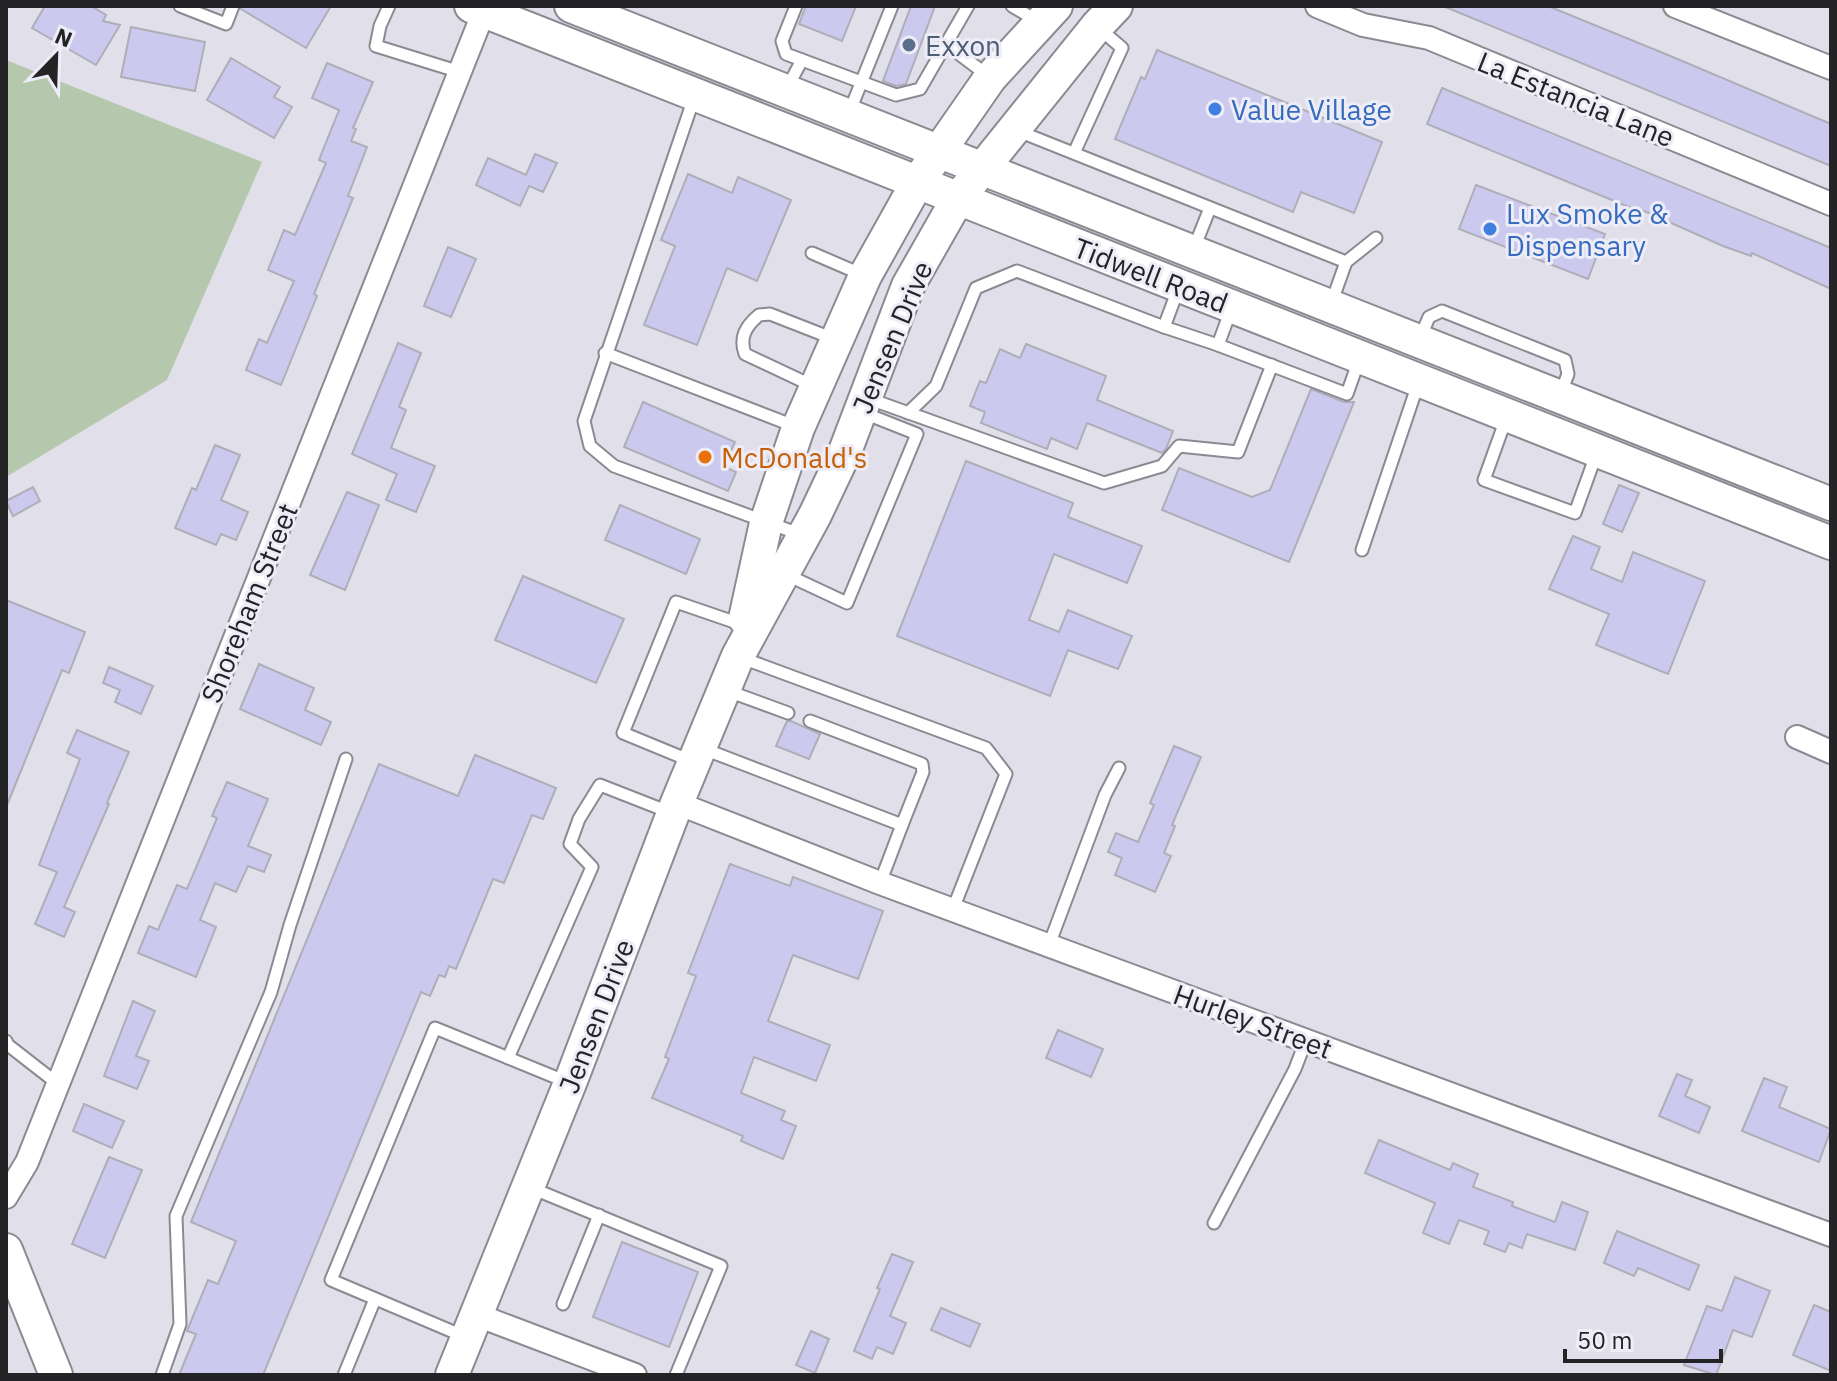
<svg xmlns="http://www.w3.org/2000/svg" width="1837" height="1381" font-family="'IBM Plex Sans',sans-serif">
<style>
.green{fill:#b5c8ad}
.building{fill:#ccc9ee;stroke:#afaeb8;stroke-width:2}
.lines{fill:none;stroke-linecap:round;stroke-linejoin:round}
.lane-casing{stroke:#8b8a93;stroke-width:15}
.street-casing{stroke:#8b8a93;stroke-width:26}
.secondary-casing{stroke:#8b8a93;stroke-width:36}
.lane{stroke:#fff;stroke-width:11}
.street{stroke:#fff;stroke-width:22}
.secondary{stroke:#fff;stroke-width:32}
.service-dot{fill:#5c6f8a;stroke:#eeedf7;stroke-width:3}
.shop-dot{fill:#3f7fe0;stroke:#eeedf7;stroke-width:3}
.food-dot{fill:#e8710a;stroke:#eeedf7;stroke-width:3}
.labels{text-anchor:middle;dominant-baseline:central;stroke-width:6;stroke-linejoin:round;paint-order:stroke}
.service-label{font-size:28px;fill:#4e5e75;stroke:#eeedf7;text-anchor:start}
.street-label{font-size:28px;fill:#242427;stroke:#eeedf7}
.shop-label{font-size:28px;fill:#366cbe;stroke:#eeedf7;text-anchor:start}
.food-label{font-size:28px;fill:#c56008;stroke:#eeedf7;text-anchor:start}
</style>
<rect width="100%" height="100%" fill="#e1e0ea"/>
<polygon class="green" points="6,60 262,162 167,380 6,477"/>
<g class="building">
<polygon points="45,6 91,6 106,15 103,21 120,25 96,65 32,28"/>
<polygon points="241,6 331,6 306,48 241,9"/>
<polygon points="806,6 856,6 842,41 799,24"/>
<polygon points="911,6 935,6 906,84 896,86 883,81"/>
<polygon points="1443,6 1548,6 1668,55 1831,124 1831,166"/>
<polygon points="131,27 205,42 195,91 121,77"/>
<polygon points="1157,50 1382,142 1354,213 1301,192 1293,212 1115,139 1141,77 1145,79"/>
<polygon points="231,58 280,87 274,97 292,107 274,138 207,100"/>
<polygon points="327,63 373,82 353,128 356,129 351,141 367,147 348,196 353,198 314,294 317,296 281,385 246,370 259,339 267,343 294,281 268,270 284,230 295,235 326,163 319,160 339,110 312,98"/>
<polygon points="1442,88 1831,248 1831,289 1752,253 1751,256 1723,246 1642,210 1641,212 1427,124"/>
<polygon points="535,154 557,163 543,192 529,186 520,206 476,185 488,158 526,175"/>
<polygon points="688,174 732,193 738,177 791,200 757,281 727,268 697,345 644,325 675,246 661,240"/>
<polygon points="1476,185 1605,234 1588,279 1459,229"/>
<polygon points="448,247 476,259 451,317 424,306"/>
<polygon points="398,343 421,353 399,407 406,410 391,448 435,466 416,512 386,500 397,474 352,454"/>
<polygon points="1026,344 1106,376 1097,400 1173,431 1166,449 1162,453 1087,423 1077,449 1051,438 1047,449 981,423 985,412 970,406 980,381 986,383 1000,349 1020,358"/>
<polygon points="1311,389 1344,402 1354,402 1289,562 1162,510 1179,468 1252,497 1270,490"/>
<polygon points="643,402 735,442 724,467 736,472 728,491 624,447"/>
<polygon points="215,445 240,455 221,500 248,512 236,540 221,534 216,545 175,528 192,488 196,490"/>
<polygon points="966,461 1073,503 1068,517 1142,546 1127,583 1054,554 1029,620 1059,632 1068,610 1132,636 1118,669 1068,650 1050,696 897,636"/>
<polygon points="1619,485 1639,493 1622,532 1603,524"/>
<polygon points="33,487 40,501 13,516 6,501"/>
<polygon points="347,492 379,505 345,590 310,575"/>
<polygon points="620,505 700,539 686,574 605,540"/>
<polygon points="1573,536 1600,547 1591,569 1622,582 1633,552 1705,581 1668,674 1596,645 1609,614 1549,589"/>
<polygon points="523,576 624,619 596,683 495,640"/>
<polygon points="6,600 85,632 69,673 62,670 7,805"/>
<polygon points="259,664 314,688 305,710 331,722 321,745 240,709"/>
<polygon points="109,667 153,686 141,714 115,702 120,690 103,683"/>
<polygon points="787,721 791,721 820,734 809,759 776,746"/>
<polygon points="77,730 129,752 107,803 109,804 64,907 75,912 64,937 35,924 57,872 39,865 80,759 67,753"/>
<polygon points="1174,746 1201,757 1172,825 1175,826 1164,853 1171,856 1155,892 1115,875 1122,858 1108,852 1116,833 1138,842 1154,805 1150,803"/>
<polygon points="475,755 556,788 543,819 532,815 504,883 493,879 456,969 449,966 445,977 439,975 430,996 421,992 263,1375 179,1375 196,1334 187,1331 208,1280 218,1284 236,1241 191,1222 379,764 458,796"/>
<polygon points="227,782 268,799 248,846 271,855 264,872 248,866 236,892 215,883 200,920 216,927 196,977 138,953 149,926 158,930 177,885 187,889 217,818 212,816"/>
<polygon points="730,864 790,886 793,877 883,911 858,979 793,955 768,1021 830,1045 816,1081 754,1057 741,1093 785,1111 781,1120 796,1126 783,1159 741,1141 743,1136 652,1098 669,1059 665,1057 696,976 688,973"/>
<polygon points="133,1001 155,1011 136,1056 149,1061 137,1089 104,1076"/>
<polygon points="1058,1030 1103,1049 1091,1077 1046,1058"/>
<polygon points="1677,1074 1692,1080 1685,1096 1710,1107 1699,1133 1659,1116"/>
<polygon points="1764,1078 1787,1087 1779,1107 1831,1129 1819,1162 1742,1131"/>
<polygon points="84,1104 124,1121 112,1148 73,1131"/>
<polygon points="1379,1140 1450,1170 1453,1163 1478,1174 1473,1187 1513,1202 1512,1206 1555,1222 1562,1202 1588,1212 1575,1250 1527,1234 1522,1248 1509,1243 1505,1252 1484,1244 1489,1231 1459,1220 1449,1244 1423,1233 1435,1203 1365,1173"/>
<polygon points="109,1157 142,1170 105,1258 72,1244"/>
<polygon points="1617,1231 1699,1265 1689,1290 1638,1268 1634,1276 1604,1263"/>
<polygon points="622,1242 698,1272 669,1347 593,1317"/>
<polygon points="892,1254 913,1262 890,1316 906,1323 893,1354 877,1347 872,1359 854,1351 880,1289 877,1288"/>
<polygon points="1735,1277 1770,1291 1752,1337 1733,1330 1716,1375 1684,1365 1707,1306 1722,1311"/>
<polygon points="1814,1305 1831,1312 1831,1371 1793,1355"/>
<polygon points="941,1308 980,1324 970,1347 931,1330"/>
<polygon points="811,1331 829,1339 815,1373 796,1365"/>
</g>
<g class="lines">
<defs>
<g id="lane">
<polyline points="180,6 226,24 233,6"/>
<polyline points="389,6 380,26 376,46 460,72"/>
<polyline points="796,6 782,41 786,54 896,95 920,89 968,6"/>
<polyline points="1012,6 1039,22"/>
<polyline points="946,44 987,75"/>
<polyline points="787,88 802,60"/>
<polyline points="694,98 584,421 590,446 614,466 802,535"/>
<polyline points="849,113 892,6"/>
<polyline points="1018,131 1346,262 1331,304"/>
<polyline points="1074,153 1122,48 1100,29"/>
<polyline points="1194,248 1210,208"/>
<polyline points="812,253 863,275"/>
<polyline points="1346,262 1376,238"/>
<polyline points="1179,287 1164,327 1218,345"/>
<polyline points="1232,307 1218,345 1347,394 1359,360"/>
<polyline points="1420,338 1429,317 1442,311 1565,360 1568,374 1560,395"/>
<polyline points="605,353 794,426"/>
<path d="M815,387l-70,-33c-6,-17 1,-28 14,-39l11,-1 64,25"/>
<polyline points="867,398 1104,483 1162,466 1179,446 1238,452 1272,365"/>
<polyline points="908,413 936,386 976,288 1017,271 1164,327"/>
<polyline points="1507,416 1484,480 1575,513 1596,455"/>
<polyline points="1362,550 1419,381"/>
<polyline points="785,574 847,603 917,434 864,413"/>
<polyline points="742,658 986,748 1006,774 953,909"/>
<polyline points="728,691 788,713"/>
<polyline points="810,721 922,764 923,772 902,825"/>
<polyline points="704,749 902,825 880,883"/>
<polyline points="691,761 623,733 676,602 743,625"/>
<polyline points="1049,945 1105,795 1119,768"/>
<polyline points="6,1041 8,1045 58,1084"/>
<polyline points="508,1058 592,867 570,844 579,819 600,785 669,812"/>
<polyline points="529,1187 721,1266 676,1375"/>
<polyline points="1214,1223 1295,1069 1306,1040"/>
<polyline points="563,1304 599,1215"/>
<polyline points="463,1336 331,1280 435,1028 567,1082"/>
<polyline points="162,1375 180,1324 176,1216 271,992 290,925 346,759"/>
<polyline points="344,1375 375,1299"/>
</g>
<g id="street">
<polyline points="1317,6 1363,25 1429,38 1831,204"/>
<polyline points="1675,6 1831,68"/>
<polyline points="1797,737 1831,752"/>
<polyline points="677,803 880,883 1831,1235"/>
<polyline points="6,1197 27,1162 486,6"/>
<polyline points="477,1315 635,1375"/>
</g>
<g id="secondary">
<polyline points="471,6 1831,543"/>
<polyline points="571,6 1831,504"/>
<polyline points="745,619 766,523 798,428 865,276 917,183 990,78 1056,6"/>
<polyline points="6,1250 56,1375"/>
<polyline points="452,1375 570,1083 677,803 738,656 815,515 844,454 908,286 957,200 1097,26 1116,6"/>
</g>
</defs>
<use href="#lane" class="lane-casing"/>
<use href="#street" class="street-casing"/>
<use href="#secondary" class="secondary-casing"/>
<use href="#lane" class="lane"/>
<use href="#street" class="street"/>
<use href="#secondary" class="secondary"/>
</g>
<circle class="service-dot" cx="909" cy="45" r="8"/>
<g class="shop-dot">
<circle cx="1215" cy="109" r="8"/>
<circle cx="1490" cy="229" r="8"/>
</g>
<circle class="food-dot" cx="705" cy="457" r="8"/>
<g class="labels">
<g class="service-label">
<text x="925" y="45">Exxon</text>
</g>
<g class="street-label">
<text transform="translate(1576 99) rotate(22)">La Estancia Lane</text>
<text transform="translate(1151 275) rotate(21)">Tidwell Road</text>
<text transform="translate(892 337) rotate(-67)">Jensen Drive</text>
<text transform="translate(249 603) rotate(-68)">Shoreham Street</text>
<text transform="translate(596 1016) rotate(-69)">Jensen Drive</text>
<text transform="translate(1253 1021) rotate(20)">Hurley Street</text>
</g>
<g class="shop-label">
<text x="1231" y="109">Value Village</text>
<text x="1506" y="213">Lux Smoke &amp;<tspan x="1506" dy="32">Dispensary</tspan></text>
</g>
<g class="food-label">
<text x="721" y="457">McDonald's</text>
</g>
</g>
<rect width="1837" height="1381" fill="none" stroke="#242427" stroke-width="16"/>
<g transform="translate(56 56) rotate(23)" stroke="#eeedf7" stroke-width="6" paint-order="stroke">
<path d="M0-6L14 30L0 20L-14 30Z" fill="#242427"/>
<text y="-12" font-size="22" font-weight="bold" text-anchor="middle" fill="#242427">N</text>
</g>
<path d="M1565 1349v12h156v-12" fill="none" stroke="#242427" stroke-width="4"/>
<text x="1577" y="1349" font-size="24" fill="#242427" stroke="#eeedf7" stroke-width="6" paint-order="stroke">50 m</text>
</svg>
